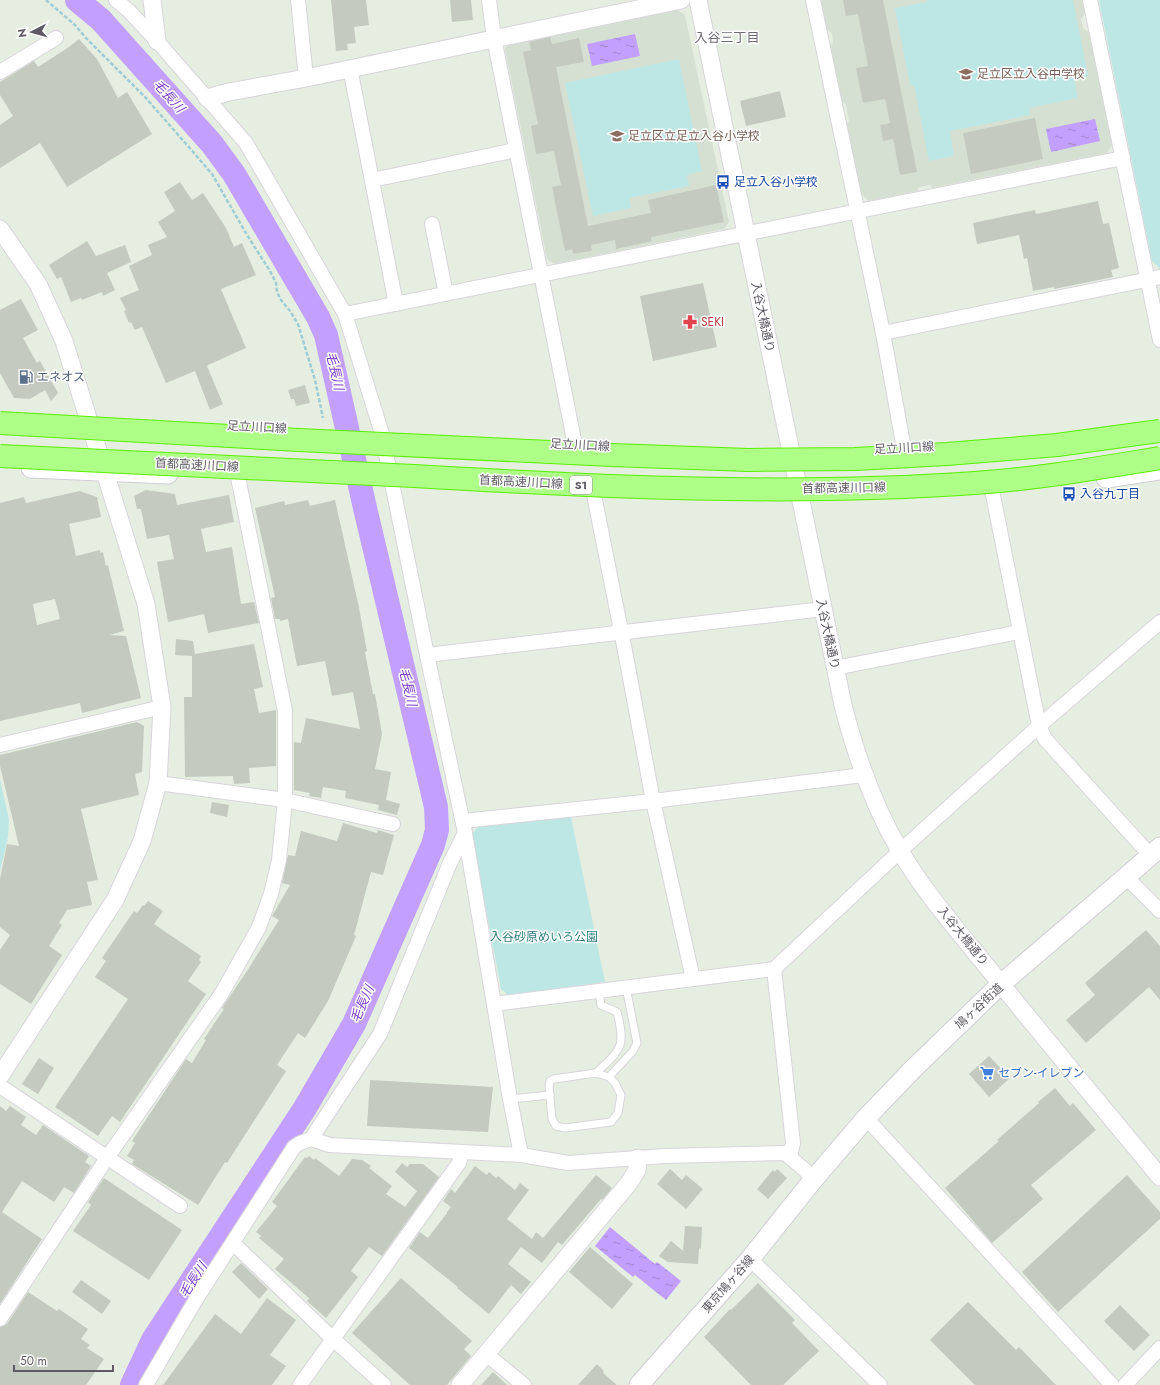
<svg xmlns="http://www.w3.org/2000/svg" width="1160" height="1385" font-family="Jost,'Noto Sans JP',sans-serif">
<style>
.education{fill:#d6e0d2}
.green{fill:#bce7e4}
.water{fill:url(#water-ripples)}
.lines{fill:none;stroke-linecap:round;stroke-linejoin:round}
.river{stroke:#c3a0ff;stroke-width:24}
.building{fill:#c4cac0;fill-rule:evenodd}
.service-casing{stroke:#d9d4dc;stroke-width:9}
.minor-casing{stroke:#d9d4dc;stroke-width:16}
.tertiary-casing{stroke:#d9d4dc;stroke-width:19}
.secondary-casing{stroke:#d1ccd6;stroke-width:21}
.path{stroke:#9dccd7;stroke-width:2.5;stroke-dasharray:4 2;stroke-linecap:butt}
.service{stroke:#fff;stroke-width:7}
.minor{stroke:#fff;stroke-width:14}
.tertiary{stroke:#fff;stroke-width:17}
.secondary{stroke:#fff;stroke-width:19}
.motorway-bridge-casing{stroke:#5aef00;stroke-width:24;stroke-linecap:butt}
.motorway-bridge{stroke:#adff87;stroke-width:22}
.labels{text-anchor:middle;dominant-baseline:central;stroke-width:3;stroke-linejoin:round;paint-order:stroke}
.shield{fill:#fff;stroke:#8e8c92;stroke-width:1}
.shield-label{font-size:11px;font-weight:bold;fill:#5e5a63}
.education-label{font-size:12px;fill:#785e54;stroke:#fff;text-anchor:start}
.transit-label{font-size:12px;fill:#164399;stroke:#fff;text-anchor:start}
.street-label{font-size:12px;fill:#5e5a63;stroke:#fff}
.health-label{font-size:12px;fill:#be3a42;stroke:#fff;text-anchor:start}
.service-label{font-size:12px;fill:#4e5e75;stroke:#fff;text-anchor:start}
.park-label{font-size:12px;fill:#2e7e7d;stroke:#fff}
.shop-label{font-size:12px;fill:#366cbe;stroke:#fff;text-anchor:start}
.neighbourhood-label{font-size:13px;fill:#6f6b75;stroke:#fff}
.water-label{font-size:13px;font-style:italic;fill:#7b3cc9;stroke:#fff}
</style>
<defs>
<pattern id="water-ripples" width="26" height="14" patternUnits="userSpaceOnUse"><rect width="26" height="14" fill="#c3a0ff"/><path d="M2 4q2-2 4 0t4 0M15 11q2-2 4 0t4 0" fill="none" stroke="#a285d2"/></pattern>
</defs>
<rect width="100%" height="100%" fill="#e5eee1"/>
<g class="education">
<polygon points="820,0 1082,0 1085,13 1081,19 1083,28 1089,32 1112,145 1107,153 932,188 930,185 919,187 917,191 869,201 861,194 846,125 849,121 846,104 841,101 829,47 833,43 832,33 827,30"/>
<polygon points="677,10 685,15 729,222 724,229 554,264 547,259 505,49 509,43"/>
</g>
<g class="green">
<polygon points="927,0 1073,0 1088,76 1074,78 1078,98 1029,108 1030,115 950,131 954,156 929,161 914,85 910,85 895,8 927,2"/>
<polygon points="1099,0 1160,0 1160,269 1152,261"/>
<polygon points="679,59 702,171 687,175 689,186 629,198 631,208 593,216 565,83"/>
<polygon points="0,779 9,820 8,837 0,871"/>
<polygon points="571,817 605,982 508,995 501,989 472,835 478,826"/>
</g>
<g class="water">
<polygon points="635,34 640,56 592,66 587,44"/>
<polygon points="1095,119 1100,141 1051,152 1046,129"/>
<polygon points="610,1227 655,1264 657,1262 681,1281 666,1300 635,1275 633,1277 595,1246"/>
</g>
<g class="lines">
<polyline class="river" points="77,0 101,20 212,144 234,174 318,317 326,335 365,508 436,807 437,830 433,845 354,1024 305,1108 153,1340 132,1385"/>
</g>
<g class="building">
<polygon points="331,0 366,0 369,25 354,27 356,43 347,44 348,50 336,51"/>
<polygon points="450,0 471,0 473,20 452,22"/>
<polygon points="843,0 883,0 917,172 900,175 893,139 883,141 880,125 890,123 885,99 863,103 856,68 868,66 858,14 846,16"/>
<polygon points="550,37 552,44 579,38 584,62 556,67 588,226 651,213 648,200 716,185 724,222 651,237 652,241 616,249 615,240 591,245 592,251 573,254 572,249 565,251 552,187 561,185 554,151 536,154 531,126 538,124 523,52 531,50 529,42"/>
<polygon points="79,39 97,59 118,98 127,92 152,134 67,187 40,143 0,168 0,125 13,116 0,95 0,82 34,61 38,67 69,47"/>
<polygon points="780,91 786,117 746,126 740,101"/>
<polygon points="1035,118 1043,159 971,174 963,133"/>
<polygon points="180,182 192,200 203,193 226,228 234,247 242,243 256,275 221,289 246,348 208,365 207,366 223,404 210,410 195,371 166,383 142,327 135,330 131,322 129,323 124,311 126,310 120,298 139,290 129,266 152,255 148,245 167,237 158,222 175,211 164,192"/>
<polygon points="1098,201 1103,224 1109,223 1119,268 1111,270 1113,277 1054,289 1054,287 1033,291 1027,258 1024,259 1019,235 977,244 973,223 1035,210 1036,214"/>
<polygon points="87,241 96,256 125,245 131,262 107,273 115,290 103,296 102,292 82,300 81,298 71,302 61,277 57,279 49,265"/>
<polygon points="703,283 717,347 653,361 640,296"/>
<polygon points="21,299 38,330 23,338 37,363 40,361 58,393 51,401 45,390 30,399 14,398 0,373 0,310"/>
<polygon points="305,385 310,403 296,406 294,399 291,399 288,390"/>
<polygon points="146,490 175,494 177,505 229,495 234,522 201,529 206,552 232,547 241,604 254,602 259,623 208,633 204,614 168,622 157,562 174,559 169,535 147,539 141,509 137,509 134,496"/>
<path d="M80,491l17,6 4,20 -32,7 7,32 24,-6v3l3,-1 3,14 2,-1 16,66 -15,4 17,1 15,62 -59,15 -2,-10 -80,18v-218l24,-6 2,6zM55,599l5,20 -23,6 -4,-21z"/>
<polygon points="308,500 310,506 335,500 358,603 367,651 365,652 373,694 375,694 382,734 375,769 391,772 386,800 400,804 397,815 378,810 379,805 345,798 346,791 323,787 321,798 309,796 310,793 294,790 294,742 301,743 306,718 360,729 353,692 332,696 325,661 297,666 288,619 280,621 280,619 275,619 271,598 275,597 255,508 284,501 285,505"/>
<polygon points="176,639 193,641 195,654 254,644 263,687 254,689 259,713 276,710 276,766 249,768 250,783 234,784 233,776 185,777 184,697 192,697 192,656 175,655"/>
<polygon points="137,722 144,726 142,772 135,774 139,795 81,809 98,880 87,882 92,905 67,910 59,923 62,925 49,946 62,955 31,1004 0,984 0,950 10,935 0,927 0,879 7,844 19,846 0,766 0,755"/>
<polygon points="212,802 229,805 227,817 210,813"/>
<polygon points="343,823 377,833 378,830 394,835 383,875 371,872 354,935 356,936 328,1001 305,1038 298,1033 277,1065 286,1071 227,1163 225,1162 198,1205 132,1164 134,1160 127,1156 135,1143 132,1141 186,1059 192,1063 206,1040 204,1039 224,1009 222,1008 247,971 279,920 272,916 290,885 282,883 288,855 295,856 301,831 337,841"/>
<polygon points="148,901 163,911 154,924 201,956 199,960 201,962 188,981 206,994 120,1122 112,1116 98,1136 55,1107 128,999 95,977 106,961 102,958 134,911 137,913 143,905 144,906"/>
<polygon points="1146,930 1160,946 1160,1000 1149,987 1086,1043 1066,1020 1095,995 1085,983"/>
<polygon points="989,1056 1010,1078 989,1097 969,1074"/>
<polygon points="39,1058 54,1068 38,1094 22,1084"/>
<polygon points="370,1080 493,1087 488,1132 367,1126"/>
<polygon points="1055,1088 1070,1106 1073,1103 1096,1130 1031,1185 1043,1199 992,1243 945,1188 999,1141 997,1140 1039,1103 1038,1102"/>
<polygon points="0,1106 6,1111 10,1106 26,1117 21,1125 36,1135 43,1125 89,1156 85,1162 91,1166 74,1193 64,1187 54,1202 22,1181 2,1212 42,1239 0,1304"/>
<polygon points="309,1156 314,1160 315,1158 339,1176 352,1159 362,1160 371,1166 369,1168 392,1186 386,1194 405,1207 417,1191 395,1172 402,1163 407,1167 410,1164 423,1164 439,1177 382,1256 369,1247 351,1271 358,1277 326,1318 307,1301 309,1298 275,1269 284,1259 259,1238 261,1236 256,1232 277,1206 272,1202 305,1157 307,1158"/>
<polygon points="475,1166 487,1175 489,1172 496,1178 498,1176 515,1190 520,1183 529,1190 507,1219 532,1239 536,1232 543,1238 596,1175 612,1188 602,1200 601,1199 562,1245 558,1242 542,1263 521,1247 508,1264 531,1282 521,1294 511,1285 489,1314 457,1288 458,1287 409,1248 420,1232 428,1238 447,1213 447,1212 451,1207 443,1201 451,1189 455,1193"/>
<polygon points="670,1169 682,1180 686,1175 703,1189 686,1209 657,1184"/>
<polygon points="777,1169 787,1178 768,1199 757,1189 773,1170 775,1172"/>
<polygon points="1127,1175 1160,1212 1160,1219 1058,1312 1022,1272"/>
<polygon points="104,1178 182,1230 149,1280 73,1231 91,1205 88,1202"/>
<polygon points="685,1226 702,1227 701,1249 699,1248 698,1264 668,1262 659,1256 671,1241 683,1251"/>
<polygon points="590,1247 633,1284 612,1309 569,1272"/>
<polygon points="241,1263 268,1289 259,1299 232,1272"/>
<polygon points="401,1278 472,1341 464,1349 471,1356 447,1385 410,1385 352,1333"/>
<polygon points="81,1280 111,1301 102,1314 72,1292"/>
<polygon points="758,1283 795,1320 792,1323 819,1351 783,1385 751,1385 704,1337 730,1309 731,1310"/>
<polygon points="28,1292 57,1311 59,1309 88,1329 81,1339 90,1345 87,1348 104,1359 86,1385 0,1385 0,1327 7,1324"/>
<polygon points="267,1298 296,1320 270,1355 286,1366 272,1385 163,1385 215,1314 241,1334"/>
<polygon points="968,1302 1016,1350 1019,1347 1056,1385 975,1385 930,1340"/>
<polygon points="1120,1305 1150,1335 1134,1351 1104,1321"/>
<polygon points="597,1364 604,1371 603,1373 617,1385 578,1385"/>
<polygon points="493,1372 507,1385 481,1385"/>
</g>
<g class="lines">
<defs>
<g id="service">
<path d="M596,1073c25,-24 30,-25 21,-61l-16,-7 -2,-14"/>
<polyline points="609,1077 596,1073 554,1079 550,1081 549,1086 552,1119 556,1126 565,1128 611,1122 618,1113 621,1095 615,1083 609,1077 633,1051 637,1043 626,987"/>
<polyline points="510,1099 550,1095"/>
</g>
<g id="minor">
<polyline points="116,0 129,11 157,41 246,143 345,314 382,434 427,655 465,833 510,1099 521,1155"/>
<polyline points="298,0 306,78"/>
<polyline points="489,0 494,38 575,445"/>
<polyline points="813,0 883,333 904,449"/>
<polyline points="1090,0 1160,340"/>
<polyline points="350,68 396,304"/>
<polyline points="0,72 56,38"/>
<polyline points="372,180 516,150"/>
<polyline points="432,224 446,294"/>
<polyline points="345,314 1123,158"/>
<polyline points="883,333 1160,277"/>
<polyline points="992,490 1039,726 1045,739 1150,855"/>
<polyline points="594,495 625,651 653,801 693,979"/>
<polyline points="427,655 823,609"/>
<polyline points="835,668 1019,632"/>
<polyline points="0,745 162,707"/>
<polyline points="158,783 285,800 393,824"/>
<polyline points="463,821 653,801 863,775"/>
<polyline points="1126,877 1160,911"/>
<polyline points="774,969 793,1143 790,1156"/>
<polyline points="494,1004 774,969 900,851 1039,726 1160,622"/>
<polyline points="0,1086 180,1206"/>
<polyline points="866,1118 1112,1385"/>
<polyline points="311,1139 330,1145 521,1155 568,1163 665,1156 785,1153 806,1171 813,1180"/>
<polyline points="233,1243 333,1339 384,1385"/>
<polyline points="750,1259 880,1385"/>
<polyline points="0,1319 107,1158 222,993 259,927 271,894 279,860 285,800 285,711 238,477"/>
<polyline points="486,1354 524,1385"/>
<polyline points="146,1385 195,1301 294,1147 300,1143 311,1139 380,1034 450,863 465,833"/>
<polyline points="300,1385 459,1163 462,1152"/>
<polyline points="1125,1385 1160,1348"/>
</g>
<g id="tertiary">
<polyline points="152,0 157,41"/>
<path d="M698,0l145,705c13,51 30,100 57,146 25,42 58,80 89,118 56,70 114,139 171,208"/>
<polyline points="207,98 229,92 306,78 681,0"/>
<polyline points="0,229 38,284 64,341 146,604 162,707 158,783 142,841 115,900 0,1076"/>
<polyline points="460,1385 629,1183 637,1170 638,1158"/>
</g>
<g id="secondary">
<polyline points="31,468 168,474"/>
<polyline points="1106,478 1160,470"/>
<polyline points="639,1385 750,1259 813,1180 866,1118 913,1069 1001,984 1126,877 1160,847"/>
</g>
</defs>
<use href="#service" class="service-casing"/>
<use href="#minor" class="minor-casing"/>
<use href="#tertiary" class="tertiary-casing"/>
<use href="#secondary" class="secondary-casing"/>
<polyline class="path" points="46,0 75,25 85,37 145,97 194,153 212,174 247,235 270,271 276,283 277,292 281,300 290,311 298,324 315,380 323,418"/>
<use href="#service" class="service"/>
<use href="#minor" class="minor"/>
<use href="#tertiary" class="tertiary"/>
<use href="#secondary" class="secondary"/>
<defs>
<g id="motorway-bridge">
<polyline points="0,423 299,440 612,455 748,460 855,459 947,454 1057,445 1160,431"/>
<path d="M0,456c138,6 276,13 414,20 187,11 374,20 561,7 62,-4 124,-15 185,-25"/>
</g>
</defs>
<use href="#motorway-bridge" class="motorway-bridge-casing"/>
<use href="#motorway-bridge" class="motorway-bridge"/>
</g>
<defs>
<symbol id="school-bare" viewBox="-9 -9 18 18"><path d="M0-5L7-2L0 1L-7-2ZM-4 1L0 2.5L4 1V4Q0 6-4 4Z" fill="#8d6e63" stroke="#fff" stroke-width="2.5" paint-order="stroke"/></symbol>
<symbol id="bus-bare" viewBox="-9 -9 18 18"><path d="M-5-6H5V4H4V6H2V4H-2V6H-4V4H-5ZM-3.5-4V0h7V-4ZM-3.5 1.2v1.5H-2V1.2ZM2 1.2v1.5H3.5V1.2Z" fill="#1a4fb4" stroke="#fff" stroke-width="2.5" paint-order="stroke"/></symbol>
<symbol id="pharmacy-bare" viewBox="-9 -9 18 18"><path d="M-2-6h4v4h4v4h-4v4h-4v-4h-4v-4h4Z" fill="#e0444e" stroke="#fff" stroke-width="2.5" paint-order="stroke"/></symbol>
<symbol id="fuel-bare" viewBox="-9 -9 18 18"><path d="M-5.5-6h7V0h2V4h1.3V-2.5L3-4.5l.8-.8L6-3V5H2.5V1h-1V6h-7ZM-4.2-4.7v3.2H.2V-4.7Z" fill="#5c6f8a" stroke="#fff" stroke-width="2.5" paint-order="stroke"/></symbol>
<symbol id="supermarket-bare" viewBox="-9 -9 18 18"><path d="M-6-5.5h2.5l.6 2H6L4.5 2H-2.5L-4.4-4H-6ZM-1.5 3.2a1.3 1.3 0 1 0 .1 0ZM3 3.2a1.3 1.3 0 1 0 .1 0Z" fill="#3f7fe0" stroke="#fff" stroke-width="2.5" paint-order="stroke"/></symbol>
</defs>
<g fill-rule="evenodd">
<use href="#school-bare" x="956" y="64" width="20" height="20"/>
<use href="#school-bare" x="607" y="126" width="20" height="20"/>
<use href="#bus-bare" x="713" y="172" width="20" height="20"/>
<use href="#pharmacy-bare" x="680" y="312" width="20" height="20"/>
<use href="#fuel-bare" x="16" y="367" width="20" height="20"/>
<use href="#bus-bare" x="1059" y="484" width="20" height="20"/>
<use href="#supermarket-bare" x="977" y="1063" width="20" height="20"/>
</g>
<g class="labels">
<rect class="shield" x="570" y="476" width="22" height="18" rx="3"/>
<g class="shield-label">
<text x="581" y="485">S1</text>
</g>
<g class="education-label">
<text x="977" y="74">足立区立入谷中学校</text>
<text x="628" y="136">足立区立足立入谷小学校</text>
</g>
<g class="transit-label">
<text x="734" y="182">足立入谷小学校</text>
<text x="1080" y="494">入谷九丁目</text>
</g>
<g class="street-label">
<text transform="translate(763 317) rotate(78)">入谷大橋通り</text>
<text transform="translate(257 427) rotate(3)">足立川口線</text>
<text transform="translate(580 445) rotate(3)">足立川口線</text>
<text transform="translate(904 448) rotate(-3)">足立川口線</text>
<text transform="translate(197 465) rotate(3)">首都高速川口線</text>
<text transform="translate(521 482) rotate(3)">首都高速川口線</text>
<text transform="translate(844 488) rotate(-1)">首都高速川口線</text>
<text transform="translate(828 634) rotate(78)">入谷大橋通り</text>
<text transform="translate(963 936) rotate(51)">入谷大橋通り</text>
<text transform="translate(979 1006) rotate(-43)">鳩ヶ谷街道</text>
<text transform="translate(728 1284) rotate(-49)">東京鳩ヶ谷線</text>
</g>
<g class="health-label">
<text x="701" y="322">SEKI</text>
</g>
<g class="service-label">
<text x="37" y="377">エネオス</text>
</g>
<g class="park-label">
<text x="544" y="937">入谷砂原めいろ公園</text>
</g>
<g class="shop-label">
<text x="998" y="1073">セブン-イレブン</text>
</g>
<g class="neighbourhood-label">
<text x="727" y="37">入谷三丁目</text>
</g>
<g class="water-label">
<text transform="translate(169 96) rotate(48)">毛長川</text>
<text transform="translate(335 371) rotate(77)">毛長川</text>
<text transform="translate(408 687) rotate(77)">毛長川</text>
<text transform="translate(362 1004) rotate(-66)">毛長川</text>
<text transform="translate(193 1280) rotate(-57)">毛長川</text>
</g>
</g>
<g transform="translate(32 32) rotate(264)" stroke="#ffffff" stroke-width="3" paint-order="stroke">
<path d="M0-3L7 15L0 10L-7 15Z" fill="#5e5a63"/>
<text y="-6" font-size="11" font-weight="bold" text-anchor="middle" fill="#5e5a63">N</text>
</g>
<path d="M14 1365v6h99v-6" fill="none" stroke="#5e5a63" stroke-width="2"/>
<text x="20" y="1365" font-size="12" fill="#5e5a63" stroke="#ffffff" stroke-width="3" paint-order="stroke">50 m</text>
</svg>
